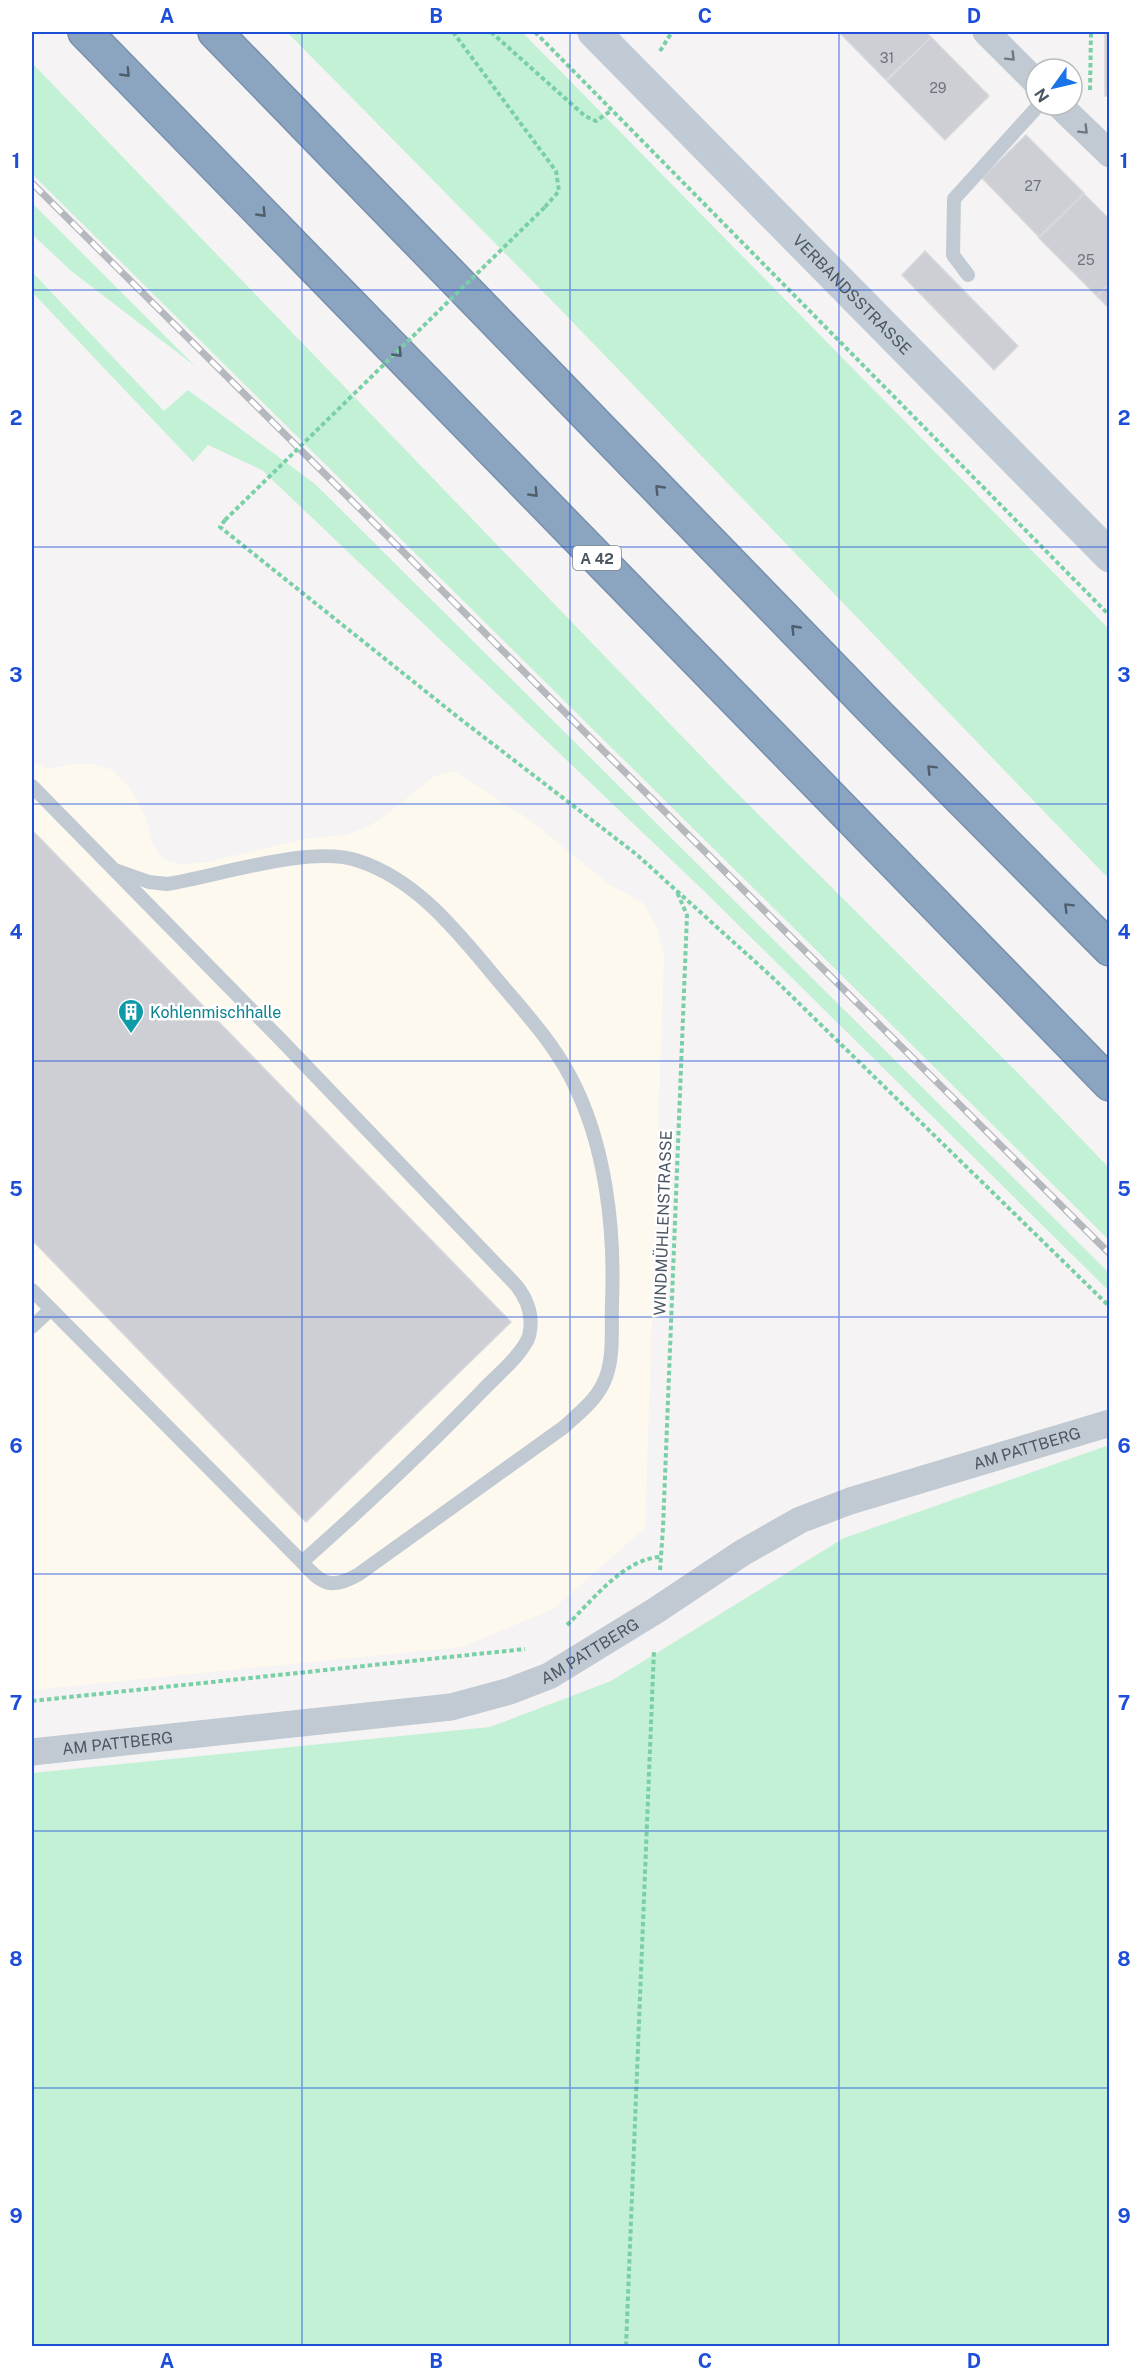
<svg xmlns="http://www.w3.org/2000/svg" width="1141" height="2378" font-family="'Public Sans',sans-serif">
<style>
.commercial{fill:#fdf9ef}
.green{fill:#c3f1d5}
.building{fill:#cdcfd5;stroke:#d7d9de;stroke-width:1.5}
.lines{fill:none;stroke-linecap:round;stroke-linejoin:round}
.highway-casing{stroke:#7690ad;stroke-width:36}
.path{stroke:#7ad0a6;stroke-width:4;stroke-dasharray:4.5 3;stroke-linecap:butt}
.lane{stroke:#c1cad2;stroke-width:14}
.street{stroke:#c1cad2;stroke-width:27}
.secondary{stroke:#c1cbd6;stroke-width:33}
.highway{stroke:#8ba5c1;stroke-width:33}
.rail-casing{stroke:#b5b8bd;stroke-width:7}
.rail{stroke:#fff;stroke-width:4.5;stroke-dasharray:14;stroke-linecap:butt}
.path-bridge{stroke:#7ad0a6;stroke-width:4;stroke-dasharray:4.5 3;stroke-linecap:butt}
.oneway{stroke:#6e7983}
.oneway2{stroke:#505e6b}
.grid{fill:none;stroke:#1d4ed8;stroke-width:1.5;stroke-opacity:0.55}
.labels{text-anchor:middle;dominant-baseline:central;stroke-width:5;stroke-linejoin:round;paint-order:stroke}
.number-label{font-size:14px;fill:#6b747e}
.shield{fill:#fff;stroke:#808990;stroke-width:1.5}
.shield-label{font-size:15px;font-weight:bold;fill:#4a5661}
.street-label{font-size:16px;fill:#4a5661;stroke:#fff}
.culture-label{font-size:16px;fill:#0d838f;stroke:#fff;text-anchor:start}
.neatline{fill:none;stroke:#1d4ed8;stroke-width:2}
.grid-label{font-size:20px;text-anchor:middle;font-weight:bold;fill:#1d4ed8}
</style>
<rect width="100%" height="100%" fill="#f5f3f3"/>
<polygon class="commercial" points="32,763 49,769 71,764 91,764 113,770 130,789 146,816 152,844 163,859 182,864 207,862 309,838 346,835 369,826 390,812 434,776 454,771 527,818 610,885 642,902 657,927 664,957 645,1528 553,1609 462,1647 32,1690"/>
<g class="green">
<polygon points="287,32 522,32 1109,629 1109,879 561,310"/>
<polygon points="32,63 728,784 1018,1073 1109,1168 1109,1240 32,174"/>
<polygon points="32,203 195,366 70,270 32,234"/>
<polygon points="32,272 164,411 188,390 315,484 1109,1273 1109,1291 703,890 262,470 208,445 193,462 32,292"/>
<polygon points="1109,1445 1109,2346 32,2346 32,1773 490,1727 611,1681 844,1538"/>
</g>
<g class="building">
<polygon points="839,32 925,32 931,37 886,80"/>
<polygon points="1105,32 1110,32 1110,95 1105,96"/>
<polygon points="931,37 989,96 945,140 887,81"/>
<polygon points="1026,135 1084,193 1039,237 982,178"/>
<polygon points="1084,194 1110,220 1110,283 1097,296 1039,238"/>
<polygon points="925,251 1018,346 994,370 902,275"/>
<polygon points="1110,284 1110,309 1097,296"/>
<polygon points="32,830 511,1322 306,1522 32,1240"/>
</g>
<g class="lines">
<defs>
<g id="highway">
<polyline points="85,32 1110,1084"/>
<polyline points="215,32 875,712 1110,949"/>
</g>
</defs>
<use href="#highway" class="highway-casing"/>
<g class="path">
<polyline points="453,32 556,171 559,191 545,207"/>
<polyline points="491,32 585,116 596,121 612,110"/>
<polyline points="535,32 1110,616"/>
<polyline points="660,51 672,32"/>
<polyline points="1090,90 1091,32"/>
<polyline points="225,520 220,527 459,718 636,854 771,976 1110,1307"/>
<polyline points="660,1570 663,1528 687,915 677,892"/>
<path d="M567,1625c25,-24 57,-67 94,-68"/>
<polyline points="32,1701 525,1649"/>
<polyline points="626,2346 654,1649"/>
</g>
<g class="lane">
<polyline points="968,275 953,255 954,199 1039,105"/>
<path d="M32,786l252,257 232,242c12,15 18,31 13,51 -6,18 -34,41 -47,55 -58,60 -118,116 -180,171l-270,-272"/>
<path d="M118,871l31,11 18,2c52,-8 144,-40 192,-23 54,18 91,62 127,105 29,36 64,71 85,112 35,67 44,151 41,225 -1,25 3,58 -9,81 -8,17 -25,30 -39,43l-205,147c-27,16 -37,11 -57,-12"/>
<polyline points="32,1327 51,1309"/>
</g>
<g class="street">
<polyline points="986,32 1036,82"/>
<polyline points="1059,105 1110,154"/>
<path id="s1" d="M32,1752l419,-45 59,-16 39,-15 106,-65 87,-58 58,-33 50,-19 260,-78"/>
</g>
<path class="secondary" id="s2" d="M594,32l516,524"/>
<use href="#highway" class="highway"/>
<defs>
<polyline id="rail" points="32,183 1110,1254"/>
</defs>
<use href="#rail" class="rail-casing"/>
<use href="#rail" class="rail"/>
<polyline class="path-bridge" points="225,520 545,207"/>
</g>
<defs><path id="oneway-chevron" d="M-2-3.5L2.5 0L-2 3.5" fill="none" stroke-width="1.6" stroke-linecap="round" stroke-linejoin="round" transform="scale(1.5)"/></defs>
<g class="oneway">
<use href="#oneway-chevron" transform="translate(1011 57) rotate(45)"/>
<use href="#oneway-chevron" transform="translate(1084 130) rotate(45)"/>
</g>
<g class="oneway2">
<use href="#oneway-chevron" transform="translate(126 73) rotate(46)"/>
<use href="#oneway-chevron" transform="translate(262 213) rotate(46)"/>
<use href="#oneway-chevron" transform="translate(398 353) rotate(46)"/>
<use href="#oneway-chevron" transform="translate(659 489) rotate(-134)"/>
<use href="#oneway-chevron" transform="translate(534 493) rotate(46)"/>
<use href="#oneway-chevron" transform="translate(795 629) rotate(-134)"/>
<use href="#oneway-chevron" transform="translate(931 769) rotate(-135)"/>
<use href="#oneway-chevron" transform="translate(1068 907) rotate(-135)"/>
</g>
<path class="grid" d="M302,32v2314M570,32v2314M839,32v2314M32,290h1078M32,547h1078M32,804h1078M32,1061h1078M32,1317h1078M32,1574h1078M32,1831h1078M32,2088h1078"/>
<defs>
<symbol id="building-pin" viewBox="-11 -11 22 30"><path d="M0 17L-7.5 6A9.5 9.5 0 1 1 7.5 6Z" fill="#0f9aa8" stroke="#fff"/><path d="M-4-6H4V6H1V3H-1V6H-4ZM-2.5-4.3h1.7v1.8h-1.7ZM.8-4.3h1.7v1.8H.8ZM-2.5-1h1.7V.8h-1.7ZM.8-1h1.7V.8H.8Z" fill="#fff"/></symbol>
</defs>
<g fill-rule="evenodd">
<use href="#building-pin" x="116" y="997" width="30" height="40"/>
</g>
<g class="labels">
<g class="number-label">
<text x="887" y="58">31</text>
<text x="938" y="88">29</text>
<text x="1033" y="186">27</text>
<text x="1086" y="260">25</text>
</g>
<rect class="shield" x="573" y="546" width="48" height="24" rx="4.5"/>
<g class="shield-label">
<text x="597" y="558">A 42</text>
</g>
<g class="street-label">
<text stroke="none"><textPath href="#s2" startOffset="368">VERBANDSSTRASSE</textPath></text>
<text transform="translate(663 1223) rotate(-88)">WINDMÜHLENSTRASSE</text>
<text stroke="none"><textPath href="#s1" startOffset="1058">AM PATTBERG</textPath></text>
<text stroke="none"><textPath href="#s1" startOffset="572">AM PATTBERG</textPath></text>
<text stroke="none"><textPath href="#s1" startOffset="86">AM PATTBERG</textPath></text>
</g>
<g class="culture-label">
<text x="150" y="1012">Kohlenmischhalle</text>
</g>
</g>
<rect width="1141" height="2378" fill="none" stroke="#ffffff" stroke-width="66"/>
<g transform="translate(1054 87) rotate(236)"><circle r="28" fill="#ffffff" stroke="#b7bbc0" stroke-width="1.5"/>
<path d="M0-4.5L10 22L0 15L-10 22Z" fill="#1a73e8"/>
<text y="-9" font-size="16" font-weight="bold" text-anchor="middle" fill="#4a5661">N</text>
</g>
<rect x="33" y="33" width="1075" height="2312" class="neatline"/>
<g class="grid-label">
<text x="167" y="23">A</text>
<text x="436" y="23">B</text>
<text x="705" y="23">C</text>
<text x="974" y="23">D</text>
<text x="16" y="168">1</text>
<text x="1124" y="168">1</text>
<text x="16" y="425">2</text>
<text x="1124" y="425">2</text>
<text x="16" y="682">3</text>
<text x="1124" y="682">3</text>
<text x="16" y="939">4</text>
<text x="1124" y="939">4</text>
<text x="16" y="1196">5</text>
<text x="1124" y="1196">5</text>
<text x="16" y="1453">6</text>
<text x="1124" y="1453">6</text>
<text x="16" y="1710">7</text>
<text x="1124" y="1710">7</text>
<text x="16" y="1966">8</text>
<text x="1124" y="1966">8</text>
<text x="16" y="2223">9</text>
<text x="1124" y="2223">9</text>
<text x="167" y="2368">A</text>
<text x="436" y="2368">B</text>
<text x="705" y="2368">C</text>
<text x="974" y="2368">D</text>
</g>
</svg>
